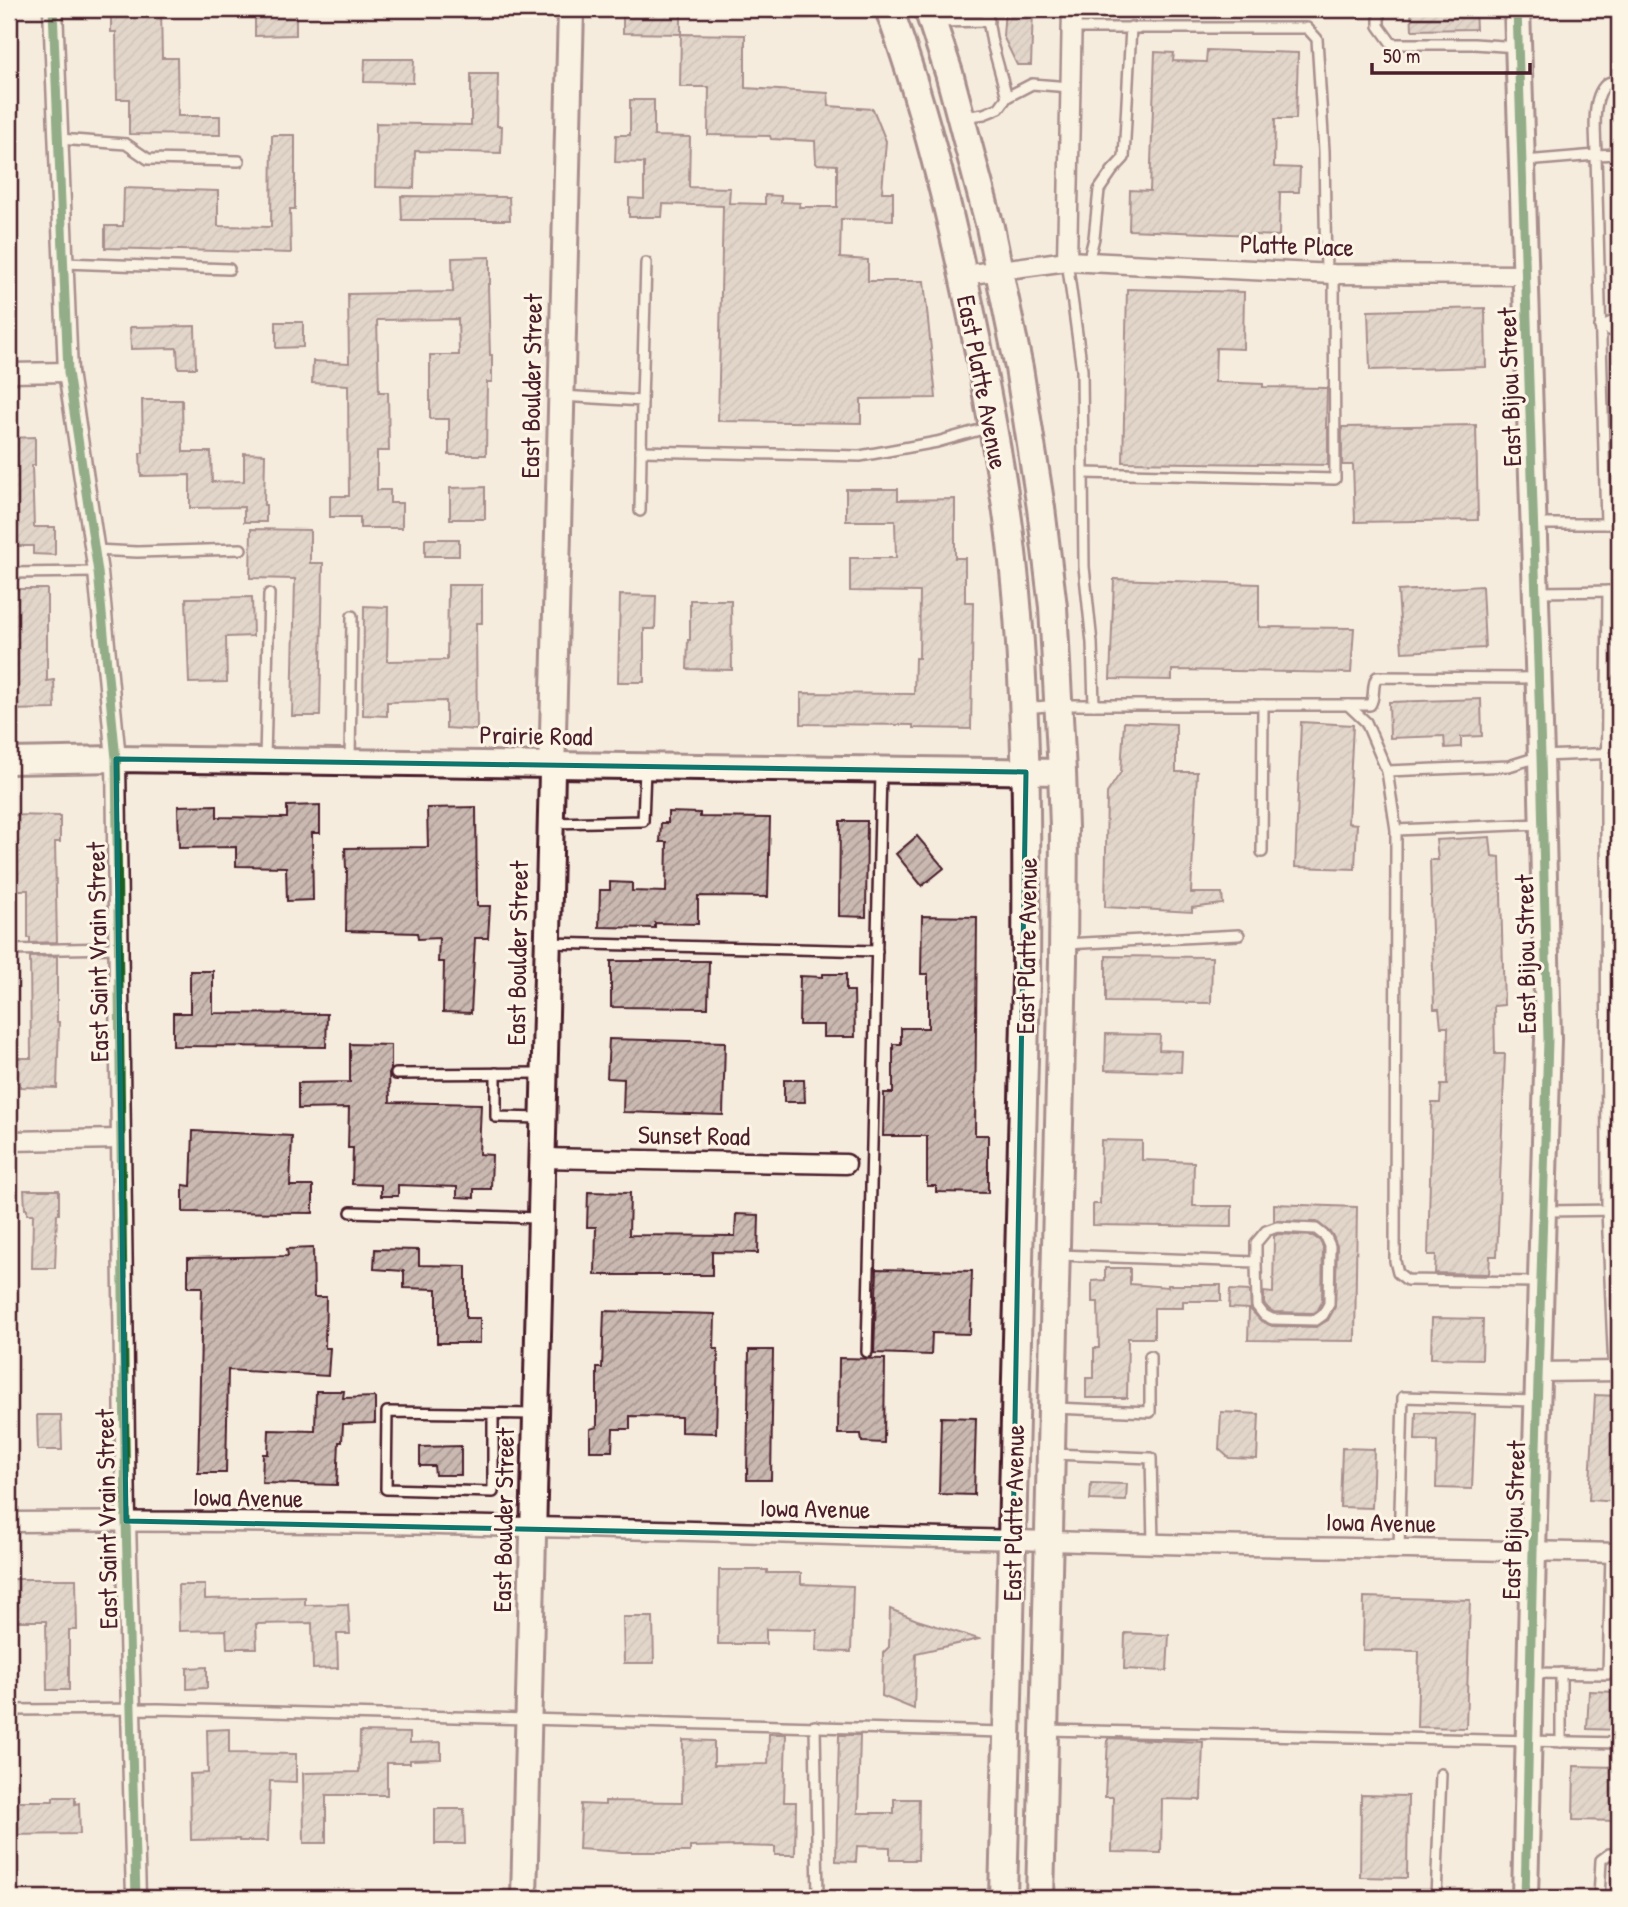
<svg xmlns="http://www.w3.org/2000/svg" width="1628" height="1907" font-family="'Patrick Hand',sans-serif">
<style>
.building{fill:url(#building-hatch);stroke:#4a1f2b;stroke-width:2}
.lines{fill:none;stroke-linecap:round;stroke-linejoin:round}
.lane-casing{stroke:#4a1f2b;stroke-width:14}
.street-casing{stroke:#4a1f2b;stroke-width:23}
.secondary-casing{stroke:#4a1f2b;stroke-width:30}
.primary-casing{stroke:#4a1f2b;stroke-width:32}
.lane{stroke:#fcf5e5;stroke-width:9}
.street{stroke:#fcf5e5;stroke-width:18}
.secondary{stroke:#fcf5e5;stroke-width:24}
.primary{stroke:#fcf5e5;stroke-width:26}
.cycleway-casing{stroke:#fcf5e5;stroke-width:13}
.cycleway{stroke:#1b5e20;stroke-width:9}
.marked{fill:none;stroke:#0f766e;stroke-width:5;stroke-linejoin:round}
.labels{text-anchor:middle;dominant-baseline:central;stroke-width:6;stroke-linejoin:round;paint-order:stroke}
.street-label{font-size:26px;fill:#4a1f2b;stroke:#fcf5e5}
</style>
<defs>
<pattern id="building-hatch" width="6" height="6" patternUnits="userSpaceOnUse" patternTransform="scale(1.75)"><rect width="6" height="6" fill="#cab9b1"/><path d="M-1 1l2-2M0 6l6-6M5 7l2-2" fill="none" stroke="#a69690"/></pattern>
</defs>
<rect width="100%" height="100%" fill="#f5ecde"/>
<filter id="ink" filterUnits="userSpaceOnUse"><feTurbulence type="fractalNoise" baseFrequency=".0143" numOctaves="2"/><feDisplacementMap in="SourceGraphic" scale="14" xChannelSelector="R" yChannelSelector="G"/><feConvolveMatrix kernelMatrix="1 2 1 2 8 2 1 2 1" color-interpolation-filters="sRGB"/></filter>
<g filter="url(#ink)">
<g class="building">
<polygon points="161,9 162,58 177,58 178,116 220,116 220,135 129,134 129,99 117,99 116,32 111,32 111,10"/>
<polygon points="255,9 296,9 296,35 255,36"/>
<polygon points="623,9 681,9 681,34 623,33"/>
<polygon points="1005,9 1033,10 1031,65 1017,65 1003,36"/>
<polygon points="1411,9 1475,9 1476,29 1412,30"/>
<polygon points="681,34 745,35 745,88 828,93 829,106 873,109 886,141 882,192 893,192 893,220 841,219 840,258 868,260 868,281 924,281 936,398 861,399 861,423 718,421 723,206 663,204 662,217 629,217 629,198 644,199 644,163 615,162 616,135 630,135 630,100 654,100 654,136 690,137 689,187 730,188 729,203 765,204 765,195 781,196 781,202 800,203 799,207 837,207 837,165 816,164 815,141 771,139 770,136 708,135 709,87 680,87"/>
<polygon points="1207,50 1298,53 1296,119 1275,119 1274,167 1300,168 1299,192 1280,192 1279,236 1129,230 1130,190 1150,191 1155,52 1174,53 1173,61 1206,62"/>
<polygon points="365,59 414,59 413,83 364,82"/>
<polygon points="471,74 498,74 497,126 502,126 501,153 415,151 414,188 375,187 376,123 471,125"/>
<polygon points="272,135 295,135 295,209 290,209 291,253 105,248 105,226 123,226 124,188 218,191 218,226 271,227"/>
<polygon points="401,196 509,197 510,220 402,220"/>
<polygon points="490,257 490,284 488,284 490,355 492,355 492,382 487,382 486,455 449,455 449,419 430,419 430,355 459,355 458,319 377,320 379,392 388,392 389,451 377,451 377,490 390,490 390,503 402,503 402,528 360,528 360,517 330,517 330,496 349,496 348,385 312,383 313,361 349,363 348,294 453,292 452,258"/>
<polygon points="1127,289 1244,292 1243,349 1216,348 1215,382 1263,384 1263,387 1327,388 1326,428 1328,428 1328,465 1123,462"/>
<polygon points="1485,308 1486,367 1370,370 1368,311"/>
<polygon points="276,322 303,322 303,347 276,348"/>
<polygon points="195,326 196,368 178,368 177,348 131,349 130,327"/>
<polygon points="142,400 182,400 183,452 211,452 212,482 244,481 244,453 265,454 264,505 266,505 266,522 244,522 244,507 190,508 190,475 141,476 140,453 143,453"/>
<polygon points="1476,425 1478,520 1355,522 1353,465 1342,465 1342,427"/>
<polygon points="35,437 35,465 32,465 34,527 55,527 55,555 33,554 33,546 9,546 9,522 11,522 9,438"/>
<polygon points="485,487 485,519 450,519 450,488"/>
<polygon points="846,489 898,489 898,500 955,499 955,558 965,558 965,602 973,602 971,729 913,728 913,725 801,724 801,693 914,694 915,658 919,658 920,592 850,591 850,558 896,558 895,521 846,521"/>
<polygon points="251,529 310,530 310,563 323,563 320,716 292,716 295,579 250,578"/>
<rect x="425" y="539" width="34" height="17"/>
<polygon points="1114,579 1259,584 1259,627 1354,628 1351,673 1172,670 1172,680 1110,679"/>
<polygon points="448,585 482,585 482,623 476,623 477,730 446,728 446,701 387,702 387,716 363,715 364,606 388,607 387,661 447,660"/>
<polygon points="1482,586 1485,648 1402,652 1398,591"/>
<polygon points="9,589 47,589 47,681 54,680 55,709 9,710"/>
<polygon points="620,595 656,596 655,629 644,629 644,682 618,682"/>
<polygon points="252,597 253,636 226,637 227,682 189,683 186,598"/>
<polygon points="690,600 731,600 732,670 687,669 688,640 690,640"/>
<polygon points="1481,699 1482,736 1461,737 1461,747 1445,748 1444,736 1390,738 1389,702"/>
<polygon points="1124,722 1176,724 1176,772 1197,772 1191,893 1222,893 1223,904 1192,908 1192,912 1105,907 1107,793 1121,772"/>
<polygon points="1301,722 1353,725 1348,823 1357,824 1355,869 1295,867"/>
<polygon points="217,805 217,817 287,818 287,806 320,805 320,833 312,833 313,900 287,901 286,867 236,866 236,847 179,848 178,806"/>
<polygon points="476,807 477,906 490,906 488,938 475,938 471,1013 443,1012 444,962 438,962 439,938 418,939 417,933 346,931 347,868 346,868 345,848 428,847 427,808"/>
<polygon points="668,812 700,813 700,817 770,818 768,897 698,896 698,924 655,923 655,928 599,927 600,890 610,890 610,882 632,883 632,891 666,892 667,842 660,842 661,823 668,823"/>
<polygon points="9,815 60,816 60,842 55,842 57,942 30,943 30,938 28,938 28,890 18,890 17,843 9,843"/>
<polygon points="840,821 867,821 866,917 839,916"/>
<polygon points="917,836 944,868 922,886 896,854"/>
<polygon points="1490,837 1492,856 1500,857 1504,1005 1494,1006 1495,1054 1505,1054 1497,1256 1490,1256 1489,1274 1435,1273 1436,1255 1428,1255 1432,1103 1440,1103 1441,1085 1447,1085 1448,1027 1441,1027 1439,1009 1434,1009 1430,860 1438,860 1436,840"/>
<polygon points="922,916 977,917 975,1135 988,1135 988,1193 936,1192 936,1186 927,1186 927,1136 883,1136 884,1093 893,1093 893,1044 901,1044 901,1028 928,1028 928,974 921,974"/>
<polygon points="57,956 57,1022 59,1022 57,1088 20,1087 20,1082 9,1082 9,1058 31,1058 30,957"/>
<polygon points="1106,956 1212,957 1211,1003 1106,1002"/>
<polygon points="611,961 709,961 708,1008 611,1007"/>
<polygon points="190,971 213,971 213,1013 327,1014 326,1047 173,1046 173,1013 190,1013"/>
<polygon points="823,974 846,974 846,991 854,991 855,1037 823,1037 823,1025 799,1025 800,976 823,977"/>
<polygon points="1106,1034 1160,1035 1159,1050 1182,1051 1181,1072 1105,1070"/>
<polygon points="609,1039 725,1042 723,1115 623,1112 624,1079 607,1078"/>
<polygon points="350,1044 391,1045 391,1070 389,1073 390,1102 481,1104 479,1154 492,1155 491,1189 474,1189 474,1198 457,1197 457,1187 398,1185 398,1196 381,1196 381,1185 352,1184 353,1148 348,1148 349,1108 298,1109 298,1083 350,1082"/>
<polygon points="784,1080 804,1080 805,1102 784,1102"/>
<polygon points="193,1131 292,1136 290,1186 313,1186 313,1213 183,1212 183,1185 191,1186"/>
<polygon points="1101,1140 1142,1141 1142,1160 1194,1162 1193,1206 1232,1206 1232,1227 1093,1225 1093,1204 1100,1204"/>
<polygon points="24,1190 59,1190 59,1214 57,1214 55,1268 32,1268 33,1214 27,1214 27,1209 25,1209"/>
<polygon points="588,1192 630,1193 629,1235 735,1236 736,1214 759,1215 758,1253 712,1252 712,1275 595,1275 596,1227 587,1227"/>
<polygon points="1274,1204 1357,1207 1355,1341 1248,1340 1249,1309 1229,1308 1230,1290 1250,1291 1251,1310 1261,1321 1272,1326 1316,1327 1328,1320 1335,1307 1337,1246 1332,1234 1317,1222 1274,1221"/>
<polygon points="1278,1234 1313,1236 1320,1241 1323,1247 1322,1302 1318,1310 1314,1313 1274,1312 1269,1309 1264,1304 1264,1292 1273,1293 1274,1236"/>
<polygon points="313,1248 314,1297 326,1297 325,1348 330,1348 328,1376 228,1370 226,1473 198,1473 202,1287 188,1287 188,1258 288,1256 287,1249"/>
<polygon points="375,1249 419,1250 419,1265 466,1266 466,1318 480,1318 480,1343 437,1343 437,1289 404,1288 404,1271 374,1269"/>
<polygon points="1105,1268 1130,1268 1130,1284 1168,1287 1168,1285 1221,1285 1221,1301 1183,1301 1183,1308 1154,1308 1154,1338 1128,1338 1127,1398 1086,1398 1086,1378 1094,1378 1094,1348 1099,1348 1098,1302 1092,1302 1092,1281 1105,1280"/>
<polygon points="877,1269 972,1271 970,1334 932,1333 931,1355 874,1353"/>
<polygon points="604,1311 715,1314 714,1349 718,1349 716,1433 681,1432 681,1417 630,1416 630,1429 613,1429 612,1451 590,1451 590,1429 597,1427 597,1368 602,1368"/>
<polygon points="1432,1318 1483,1319 1482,1359 1431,1358"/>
<polygon points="749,1350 773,1350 771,1480 747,1480"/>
<polygon points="839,1358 885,1359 884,1443 862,1442 861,1434 838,1434"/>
<polygon points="316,1391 344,1391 343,1398 375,1397 375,1423 343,1424 342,1442 339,1442 337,1485 262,1483 263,1454 268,1454 269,1430 315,1431"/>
<polygon points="1595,1395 1619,1396 1619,1502 1589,1500"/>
<polygon points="1221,1412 1259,1414 1257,1459 1229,1458 1219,1449"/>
<polygon points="1416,1412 1475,1414 1472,1489 1436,1488 1437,1441 1415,1440"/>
<polygon points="37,1415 61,1415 62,1450 38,1450"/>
<polygon points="941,1417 976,1418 974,1495 939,1494"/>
<polygon points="461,1446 461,1475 435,1475 434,1466 420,1466 420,1447"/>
<polygon points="1342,1448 1374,1449 1372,1508 1340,1507"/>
<polygon points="1091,1483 1127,1484 1126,1501 1090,1500"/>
<polygon points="719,1570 767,1570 767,1573 801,1573 801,1584 853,1586 851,1652 816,1651 817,1630 766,1629 766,1644 718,1644"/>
<polygon points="9,1579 76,1579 77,1630 69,1630 69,1690 47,1690 46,1621 9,1621"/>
<polygon points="178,1585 205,1585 205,1599 305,1597 305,1605 348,1604 350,1634 337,1634 338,1668 313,1669 312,1623 256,1624 257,1648 227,1648 226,1630 179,1631"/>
<polygon points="1364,1597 1470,1600 1466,1728 1417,1727 1419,1651 1363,1650"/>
<polygon points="890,1609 917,1620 979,1639 916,1653 914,1709 882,1696 883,1653 889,1647"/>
<polygon points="623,1617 653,1617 654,1663 624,1663"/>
<polygon points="1125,1633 1169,1635 1167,1671 1124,1669"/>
<polygon points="207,1667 207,1688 187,1689 187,1668"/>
<polygon points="1589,1691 1619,1692 1619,1730 1587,1729"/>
<polygon points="229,1729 229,1753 296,1754 296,1782 270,1781 268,1841 239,1841 239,1839 191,1840 190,1774 208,1773 207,1730"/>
<polygon points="360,1732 410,1733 410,1743 441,1742 441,1759 410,1760 410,1763 387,1763 387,1795 326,1795 326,1843 304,1843 303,1773 359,1772"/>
<polygon points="769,1734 786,1734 784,1802 796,1802 795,1855 775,1855 775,1847 743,1846 690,1847 690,1852 622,1852 579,1849 581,1804 605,1805 605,1801 682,1802 683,1740 714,1741 714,1765 768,1764"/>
<polygon points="839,1735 860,1735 858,1813 894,1813 894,1799 919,1799 918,1860 890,1860 890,1847 857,1846 856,1862 836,1861"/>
<polygon points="1108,1738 1203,1742 1201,1800 1162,1799 1161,1853 1112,1852 1113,1797 1105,1797"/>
<polygon points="1574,1766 1619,1767 1619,1821 1573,1820"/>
<polygon points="1361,1795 1408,1796 1407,1878 1360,1877"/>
<polygon points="53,1797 75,1797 75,1804 79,1803 80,1834 9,1835 9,1801 53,1801"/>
<polygon points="435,1809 464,1809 465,1844 435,1844"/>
</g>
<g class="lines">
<defs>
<g id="lane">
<path d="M745,9c31,4 66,5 97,0"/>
<polyline points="986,9 992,43 1007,97"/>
<polyline points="1379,9 1379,26 1392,44 1474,44 1517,47"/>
<polyline points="935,22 989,21"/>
<polyline points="1071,28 1307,28 1317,39 1324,151 1326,274"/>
<polyline points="963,117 984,114 999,108 1007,97 1032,84 1070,87"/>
<polyline points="59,139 126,144 148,159 239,161"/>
<path d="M1525,161l71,-6c0,-19 -6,-60 12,-72 2,-1 8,-2 11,-2"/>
<polyline points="1067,261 1082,370 1084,567 1092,643 1094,705"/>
<polyline points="1088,262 1094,238 1099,190 1112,171 1124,158 1131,27"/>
<polyline points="64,263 229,269"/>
<polyline points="1600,327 1619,319"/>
<polyline points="1600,327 1619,333"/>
<polyline points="562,396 642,401 640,511"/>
<polyline points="642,401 646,263"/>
<polyline points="641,451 860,456 937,442 990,427"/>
<polyline points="1084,473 1335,479 1334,274"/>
<polyline points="1536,524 1619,524"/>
<polyline points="1606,524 1596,155 1619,154"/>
<polyline points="94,550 137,552 241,549"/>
<polyline points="9,573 98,572"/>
<polyline points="1608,591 1606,808 1607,1210 1614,1371"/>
<polyline points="1537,592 1619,591"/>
<path d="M1348,705h22c6,-8 1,-20 7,-28l160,1"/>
<polyline points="1025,708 1058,705 1348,705 1366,722 1387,771 1509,766 1541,756 1619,753"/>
<polyline points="265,759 269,594"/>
<polyline points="350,760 352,616"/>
<polyline points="1387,771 1396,830 1395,1261 1398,1273 1407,1280 1538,1282"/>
<polyline points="551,823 643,821 645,769"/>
<polyline points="1396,830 1541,824"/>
<polyline points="1262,852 1263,705"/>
<polyline points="548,943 877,951"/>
<polyline points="1065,944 1239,935"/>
<polyline points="9,950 118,948"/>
<polyline points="496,1073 496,1117 541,1118"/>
<polyline points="396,1074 541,1073"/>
<polyline points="1545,1211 1619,1210"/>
<polyline points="351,1212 538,1218"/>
<polyline points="1058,1255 1256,1262 1256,1243 1266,1231 1277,1227 1316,1229 1326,1237 1330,1246 1329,1304 1323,1315 1316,1320 1272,1319 1264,1315 1257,1306 1256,1262"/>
<polyline points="867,1352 881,772"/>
<polyline points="1054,1408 1150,1412 1150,1356"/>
<polyline points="493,1414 493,1492 386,1489 387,1412 534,1414"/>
<polyline points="1053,1454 1151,1458 1153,1543"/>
<polyline points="1399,1549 1403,1397 1537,1401"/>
<polyline points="1532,1673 1608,1674 1611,1553"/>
<polyline points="1561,1673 1561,1742"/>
<polyline points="9,1710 159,1709 1004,1732"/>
<polyline points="815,1726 818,1898"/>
<polyline points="1047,1730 1619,1743"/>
<polyline points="1436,1898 1441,1774"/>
<polyline points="1599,1898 1601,1860 1609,1854 1619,1855"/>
</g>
<g id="street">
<polyline points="53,9 68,372 98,572 116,759 126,1521 136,1898"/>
<polyline points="1067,261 1072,9"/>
<polyline points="964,275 1067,261 1334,274 1526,275"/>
<polyline points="9,373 68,372"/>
<polyline points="9,1141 120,1139"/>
<polyline points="541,1158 846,1164"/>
<polyline points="1539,1372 1619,1371"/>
<path d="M9,1522c348,-3 696,10 1044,19 189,6 377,8 566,12"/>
</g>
<g id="secondary">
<polyline points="1517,9 1541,756 1548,1039 1533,1551 1525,1898"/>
<polyline points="9,761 116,759 1062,772"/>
<polyline points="524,1898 571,9"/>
</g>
<g id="primary">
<path d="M889,9c39,108 65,220 88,333 12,64 25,128 33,193 18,148 17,297 16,445l-23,918"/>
<polyline points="928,9 949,73 990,227 1019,368 1041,508 1053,607 1062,772 1064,827 1063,961 1040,1898"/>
</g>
</defs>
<use href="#lane" class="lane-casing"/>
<use href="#street" class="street-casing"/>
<use href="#secondary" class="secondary-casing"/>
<use href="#primary" class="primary-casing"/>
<use href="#lane" class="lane"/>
<use href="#street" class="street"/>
<use href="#secondary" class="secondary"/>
<use href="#primary" class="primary"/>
<defs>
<g id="cycleway">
<polyline points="53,9 68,372 98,572 116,759 126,1521 136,1898"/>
<polyline points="1517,9 1541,756 1548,1039 1533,1551 1525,1898"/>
</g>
</defs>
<use href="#cycleway" class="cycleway-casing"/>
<use href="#cycleway" class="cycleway"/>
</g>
</g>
<path d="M0 0H1628V1907H0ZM116,759l910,13 -13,767 -887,-18z" fill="#f5ecde" fill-opacity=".55" fill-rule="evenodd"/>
<path class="marked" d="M116,759l910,13 -13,767 -887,-18z"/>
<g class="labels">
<g class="street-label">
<text transform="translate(1297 245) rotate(2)">Platte Place</text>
<text transform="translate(983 382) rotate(79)">East Platte Avenue</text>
<text transform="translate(531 386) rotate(-89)">East Boulder Street</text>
<text transform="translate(1509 387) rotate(-92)">East Bijou Street</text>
<text transform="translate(536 735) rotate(1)">Prairie Road</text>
<text transform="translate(1026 946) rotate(-89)">East Platte Avenue</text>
<text transform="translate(97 952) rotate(-91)">East Saint Vrain Street</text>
<text transform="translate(517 953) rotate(-89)">East Boulder Street</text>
<text transform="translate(1525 954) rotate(-91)">East Bijou Street</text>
<text transform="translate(694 1135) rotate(1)">Sunset Road</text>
<text transform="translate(248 1497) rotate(1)">Iowa Avenue</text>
<text transform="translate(815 1508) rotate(1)">Iowa Avenue</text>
<text transform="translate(1013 1513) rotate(-89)">East Platte Avenue</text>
<text transform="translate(106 1519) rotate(-91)">East Saint Vrain Street</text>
<text transform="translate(503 1520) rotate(-89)">East Boulder Street</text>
<text transform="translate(1513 1520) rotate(-88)">East Bijou Street</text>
<text transform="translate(1381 1522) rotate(1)">Iowa Avenue</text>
</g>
</g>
<rect width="1628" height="1907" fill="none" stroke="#fcf5e5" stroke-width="35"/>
<rect x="18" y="18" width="1593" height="1872" fill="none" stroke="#4a1f2b" stroke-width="2.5" filter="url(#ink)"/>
<path d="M1372 63v10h158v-10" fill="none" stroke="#4a1f2b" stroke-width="3.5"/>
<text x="1383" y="63" font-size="21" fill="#4a1f2b" stroke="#fcf5e5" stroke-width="5" paint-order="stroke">50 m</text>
</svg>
